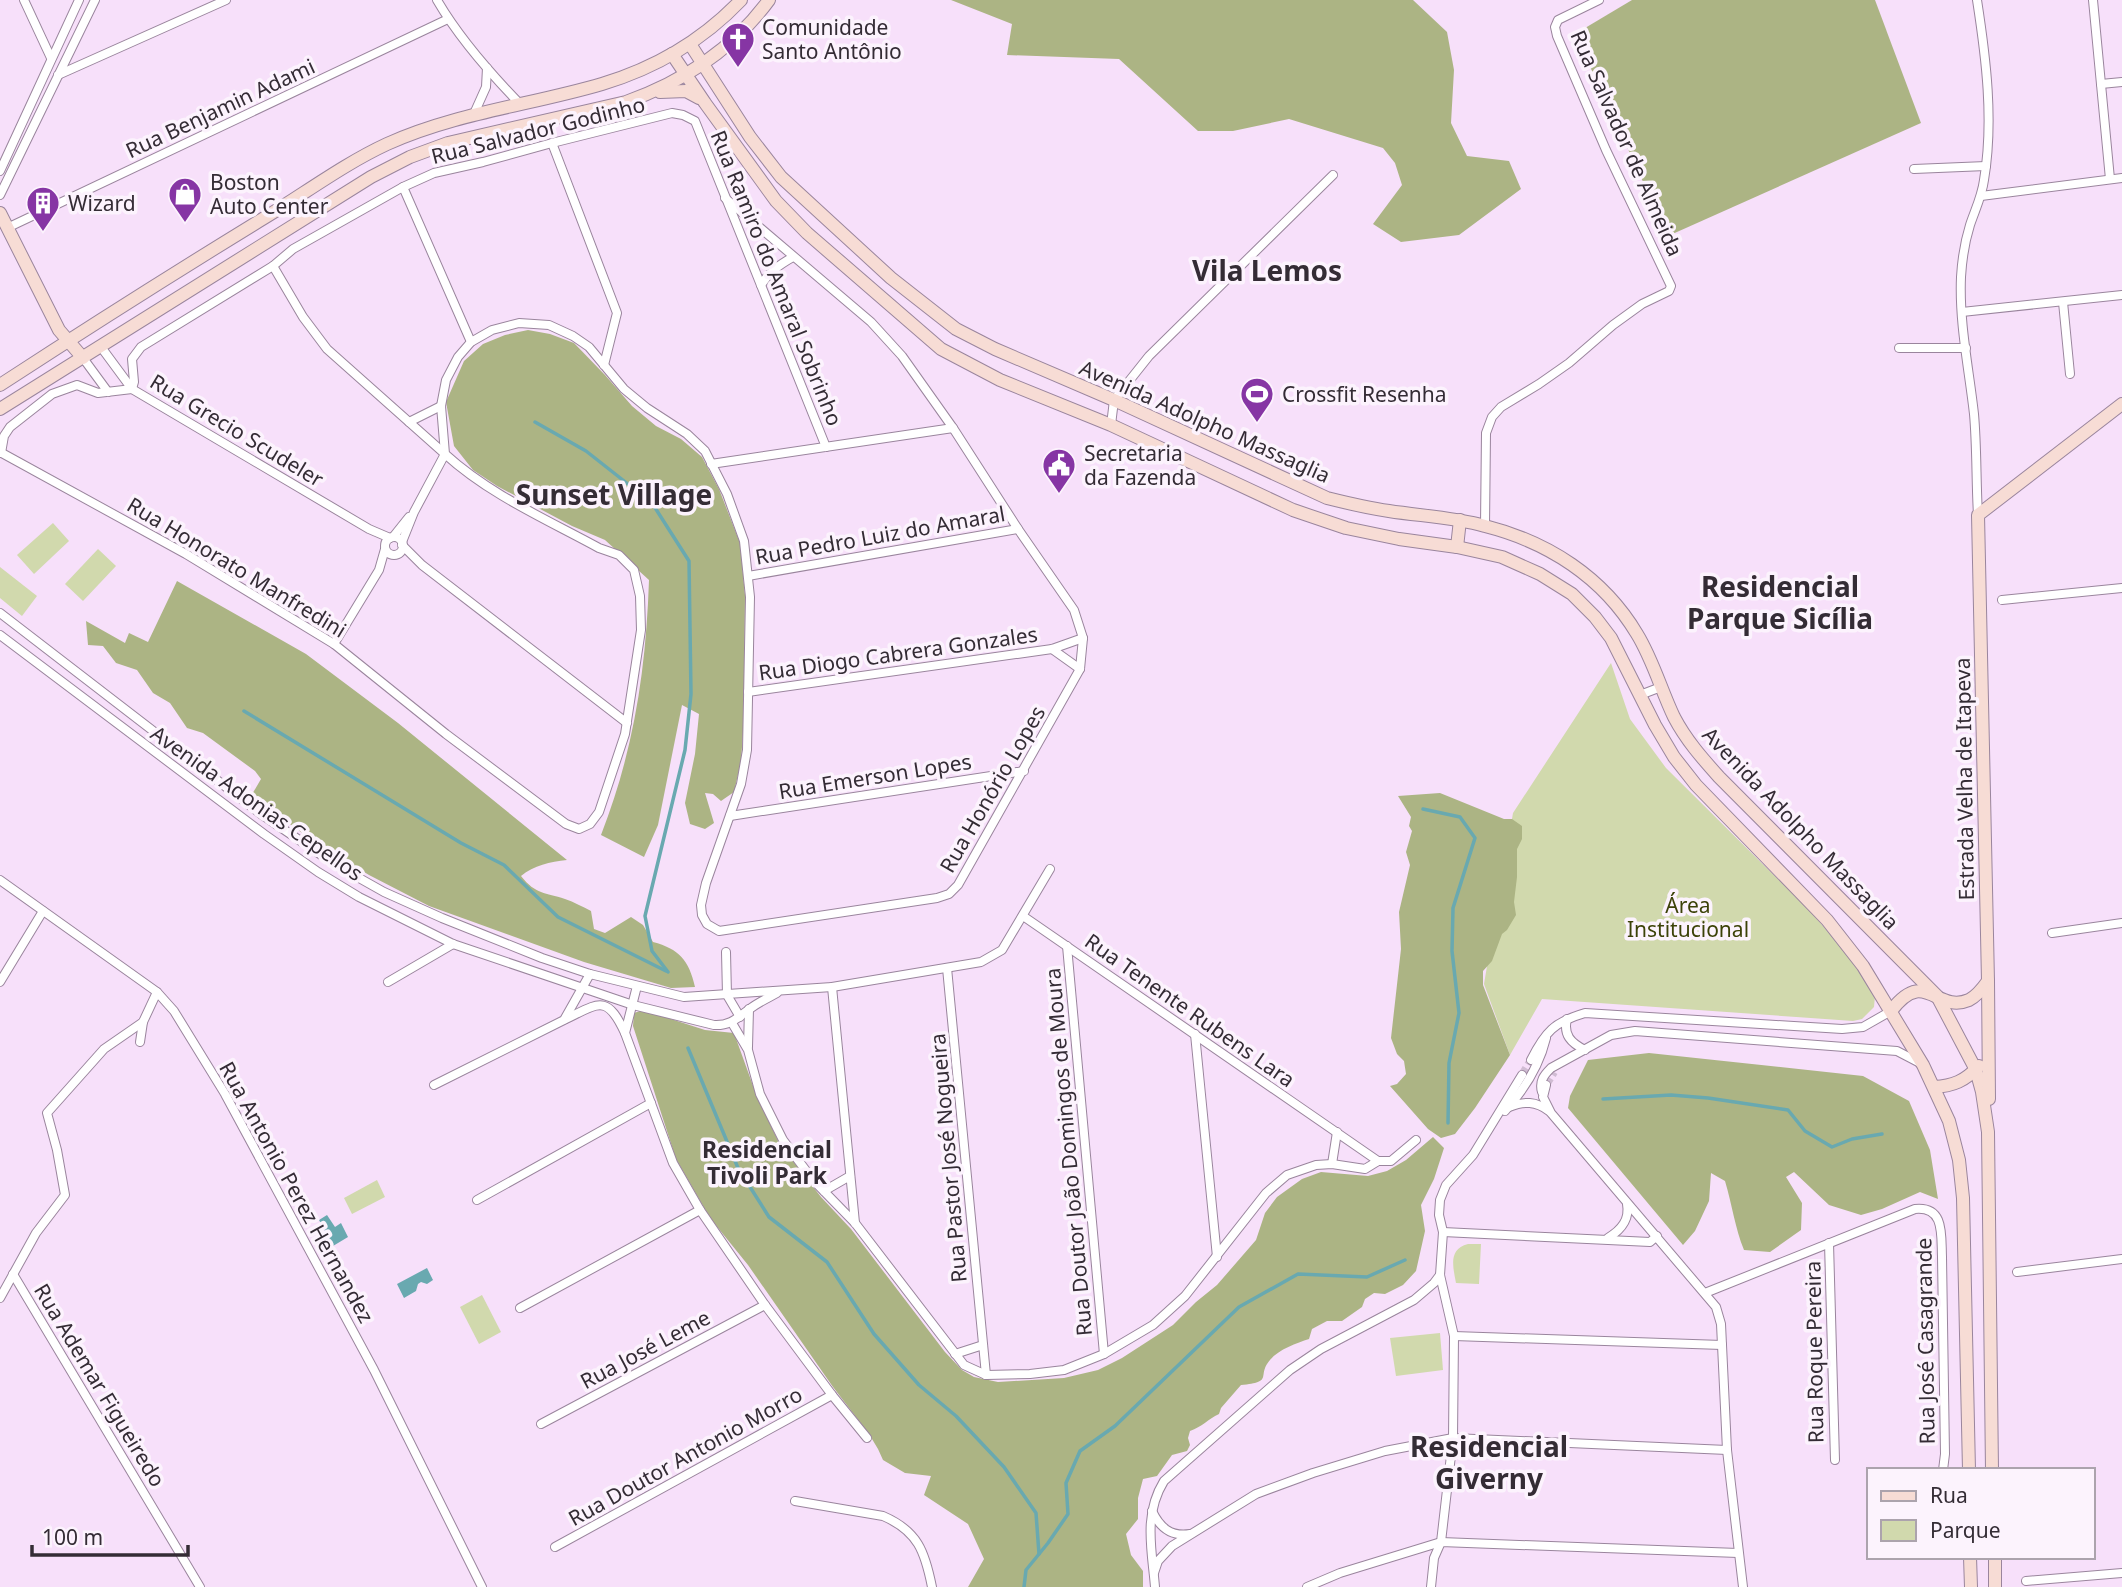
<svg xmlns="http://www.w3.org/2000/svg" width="2122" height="1587" font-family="'Noto Sans',sans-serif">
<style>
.green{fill:#d1d9ad}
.forest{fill:#acb484}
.water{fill:#69a9b0}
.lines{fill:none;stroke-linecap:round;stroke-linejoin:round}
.stream{stroke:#69a9b0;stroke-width:3.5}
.street-tunnel{stroke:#d0bcd3;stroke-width:8;stroke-dasharray:8 4;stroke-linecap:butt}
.street-casing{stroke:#9a859d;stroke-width:10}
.secondary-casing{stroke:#9a859d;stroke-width:14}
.street{stroke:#fff;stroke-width:8}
.secondary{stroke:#f7dcd5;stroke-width:12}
.labels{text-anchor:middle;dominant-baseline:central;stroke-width:7;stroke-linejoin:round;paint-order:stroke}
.poi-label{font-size:21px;fill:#342c35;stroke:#fcf3fd;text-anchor:start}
.street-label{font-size:21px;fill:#342c35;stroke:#fcf3fd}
.park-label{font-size:21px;fill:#3c4208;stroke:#fcf3fd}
.neighbourhood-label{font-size:23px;font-weight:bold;fill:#342c35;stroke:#fcf3fd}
.district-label{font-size:28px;font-weight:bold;fill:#342c35;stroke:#fcf3fd}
</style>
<rect width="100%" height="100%" fill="#f7e0fa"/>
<g class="green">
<polygon points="53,523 69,541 34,574 17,555"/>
<polygon points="98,549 116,566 83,601 65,584"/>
<polygon points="0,567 37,596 22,616 0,598"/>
<polygon points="1611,663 1630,719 1666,768 1812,913 1846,953 1869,985 1875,996 1874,1007 1862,1019 1853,1021 1542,999 1510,1055 1484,984 1513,813"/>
<polygon points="377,1180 385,1197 352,1214 344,1198"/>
<path d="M1468,1244h13l-2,40 -23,-1c-3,-16 -8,-34 12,-39z"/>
<polygon points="482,1295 501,1332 479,1344 460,1307"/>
<polygon points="1440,1333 1443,1370 1396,1376 1390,1338"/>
</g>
<g class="forest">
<polygon points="951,0 1413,0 1447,32 1454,70 1451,123 1467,156 1509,161 1521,189 1459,235 1401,242 1373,224 1402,185 1395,163 1383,148 1289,119 1233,131 1198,131 1119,59 1007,55 1012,24"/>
<polygon points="1632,0 1875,0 1921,123 1668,236 1575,34"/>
<path d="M528,330l22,4 24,9 31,32 27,31 24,20 25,13 21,18 17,32 21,54 5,52 -1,122 -3,45 -7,30 -13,9 -8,-7 -8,-1 9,30 -9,6 -15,-5 -5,-21 10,-49 4,-40 -17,-9 -24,120 -14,32 -43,-22c33,-85 45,-165 48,-255l-44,-40 -33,-14 -75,-40 -24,-16 -19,-24 -8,-44 18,-41 19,-17 22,-9z"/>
<path d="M177,581l129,73 92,69 169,137c-17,2 -33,5 -46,16 15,19 24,16 44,23 9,3 18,8 26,12l3,18 11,4 26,-16 12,8 10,17c26,7 36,18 42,45l-24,1 -87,-26 -155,-56 -60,-31 -57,-35 -61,-44 10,-17 -6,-8 -52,-38 -16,-5 -17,-25 -17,-10 -16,-23 -21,-7 -13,-17 -15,-1 -2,-24 39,22 4,-10 19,9z"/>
<polygon points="1440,793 1504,819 1512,819 1522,826 1522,839 1517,849 1517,877 1514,902 1516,915 1507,930 1502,934 1492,961 1483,971 1483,985 1510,1055 1475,1108 1455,1134 1441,1138 1428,1129 1390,1086 1397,1084 1406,1074 1404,1061 1397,1054 1391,1038 1401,949 1399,912 1410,865 1406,852 1412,831 1409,826 1411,817 1398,796"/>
<path d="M643,1010l62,20 29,3 22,61 23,49 42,54 30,32 94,123 17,18 12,7 24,5 66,-4 34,-8 24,-12 51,-33 23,-23 21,-17 39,-45 9,-27 12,-16 25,-18 19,-7 47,4 19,-5 19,-11 27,-23 11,11 -10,31 -13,26 4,26 -9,40 -13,14 -18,9 -11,-1 -9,6 -3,8 -20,14h-15l-15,8 -3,10c-12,4 -30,10 -39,21 -14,16 5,22 -29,25l-20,23 -2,6c-11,5 -17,13 -29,17l-2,7 2,7 -3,6 -15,4 -15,21 -14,3 -5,19v21l-12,15 5,21 12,16v16h-175l16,-28 -16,-35 -44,-29 7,-19 -26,-3 -22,-13 -5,-11 -9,-15 -36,-47 -85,-122 -38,-47 -34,-59 -43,-133 1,-13z"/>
<path d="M1649,1053l214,23 46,25 21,49 8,49 -18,-7 -38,17 -21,6 -32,-10 -35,-33 -8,5 16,26 -1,27 -31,22 -26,-2c-9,-22 -12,-46 -19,-69l-14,-8 -2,28 -14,30 -12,14 -115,-137 2,-12 18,-36z"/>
</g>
<g class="water">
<polygon points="1835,607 1845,612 1835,630 1827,626"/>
<polygon points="327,1215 335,1227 341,1223 348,1237 333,1246 319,1220"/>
<polygon points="427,1268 433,1280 427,1284 421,1282 418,1284 416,1291 404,1298 397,1284"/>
</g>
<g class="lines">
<g class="stream">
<polyline points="535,422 586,451 652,503 689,561 691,694 685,750 645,916 652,951 668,972"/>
<polyline points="244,711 461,843 504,865 558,917 666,971"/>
<polyline points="1423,809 1460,817 1475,838 1453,908 1452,951 1459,1013 1449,1063 1448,1123"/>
<polyline points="688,1048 738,1168 769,1217 827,1262 874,1334 919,1385 956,1416 1004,1467 1036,1513 1039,1554"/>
<polyline points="1603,1099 1671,1095 1708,1098 1788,1110 1805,1131 1832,1147 1852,1139 1882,1134"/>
<polyline points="1024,1587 1026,1570 1048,1543 1068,1514 1066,1483 1080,1451 1115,1426 1239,1307 1298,1274 1367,1277 1405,1260"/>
</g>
<g class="street-tunnel">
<polyline points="1522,1075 1531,1060"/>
<polyline points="1546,1085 1554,1072"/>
</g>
<defs>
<g id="street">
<polyline points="24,0 51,58"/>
<path d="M437,0c22,38 52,72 83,104"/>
<path d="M1977,0c9,58 17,121 7,180 -2,16 -9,30 -14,45 -5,16 -8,35 -9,52 -2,46 8,92 13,137 3,34 2,68 4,101"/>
<polyline points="2093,0 2110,179"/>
<polyline points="58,75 226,0"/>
<polyline points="2101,84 2122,82"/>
<polyline points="473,116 486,87 487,68"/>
<polyline points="552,143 617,313 604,365"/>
<polyline points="1914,169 1986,166"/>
<polyline points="0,171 79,0"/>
<polyline points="403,187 471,342"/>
<polyline points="0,195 95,0"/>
<polyline points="1981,196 2122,178"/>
<polyline points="7,228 448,19"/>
<polyline points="273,266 303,317 327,349 445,454 414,512 402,542"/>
<path d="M761,285c8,-13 18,-20 32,-28"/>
<polyline points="2063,302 2070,374"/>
<polyline points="1962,312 2122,295"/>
<polyline points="101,347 132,389 369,529 390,538"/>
<polyline points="1899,348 1966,348"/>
<polyline points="83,358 108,392"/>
<polyline points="409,422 441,406"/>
<polyline points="1111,425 1114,400 1149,356 1333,175"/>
<path d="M0,452l186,102 148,90 112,90 120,90 13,5 11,-5 9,-12 26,-78 16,-104 -1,-34 -6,-26 -15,-15 -20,-7c-53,-29 -109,-53 -154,-94l-4,-48 5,-26 12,-23 13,-15 21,-12 27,-7 30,2 24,11 16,11 35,42 23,19 40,26 18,17 22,43 17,47 6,56 -3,153 -6,34 -35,99 -5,22 1,10 5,9 12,7 218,-33 12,-4 9,-9 122,-216 3,-31 -9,-28 -56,-81 -65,-101 -51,-72 -31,-34 -146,-124"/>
<polyline points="1,453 4,436 10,427 52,394 77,385 98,393 132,389 134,382 132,359 141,347 273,266 293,249 403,187 434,173 483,162 552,143 672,113 683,115 695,121 826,447"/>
<polyline points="711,464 953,428"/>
<polyline points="1485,526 1486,433 1492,417 1501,407 1539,384 1569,363 1613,325 1642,304 1669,291 1671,286 1606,150 1557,36 1555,27 1558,20 1599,0"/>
<polyline points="393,537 409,517"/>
<circle cx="394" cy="546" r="9"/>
<polyline points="402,545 422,565 627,723"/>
<polyline points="748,576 1018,529"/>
<polyline points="2002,600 2122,588"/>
<polyline points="0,613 261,814 336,865 384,892 442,918 542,958 590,974 684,997 832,987 981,962 1002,950 1050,869"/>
<path d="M0,635l264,199 54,38 41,25 94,47 180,61 81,20c17,1 24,-8 37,-17 8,-6 17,-10 26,-15"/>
<polyline points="334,644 379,570 385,549"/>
<polyline points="1052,649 1080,669"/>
<polyline points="748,692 1052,649 1083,638"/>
<polyline points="1640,695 1661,687"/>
<polyline points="730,816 1024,771"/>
<polyline points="0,880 157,992 174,1011 225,1094 374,1370 482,1587"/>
<polyline points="1023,916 1378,1161"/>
<polyline points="2052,933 2122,923"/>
<polyline points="1067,946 1104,1354"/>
<polyline points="726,952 727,995 740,1017"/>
<polyline points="947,968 986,1375"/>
<polyline points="0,982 43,911"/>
<polyline points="388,982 453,944"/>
<polyline points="637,986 625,1033 673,1163 700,1210 765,1305 832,1395 867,1438"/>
<polyline points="832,987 855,1223"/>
<path d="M566,1019c33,-16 41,-25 59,14"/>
<path d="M1567,1019c-4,16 4,24 18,31"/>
<polyline points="732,1023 748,1050 760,1094 783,1140 813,1180 855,1223 964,1365 986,1375 1030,1374 1064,1370 1104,1354 1153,1325 1185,1296 1266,1193 1287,1175 1316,1165 1332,1164 1365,1169 1378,1161 1391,1161 1416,1140"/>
<polyline points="1195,1034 1217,1257"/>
<polyline points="140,1042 143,1022"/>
<polyline points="748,1047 749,1009"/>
<path d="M1531,1060c14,-28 23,-38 54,-47l257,16 21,-2 28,-16"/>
<polyline points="434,1085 564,1020 590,974"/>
<polyline points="1546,1085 1543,1097 1551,1113 1716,1307 1721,1324 1727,1450 1743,1587"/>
<path d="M1542,1092c-3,-11 2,-17 9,-24l60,-33 24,-4 262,20 23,12"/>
<path d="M1509,1107c15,-6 27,-6 40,4"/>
<path d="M1505,1111c19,-21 34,-44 41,-73"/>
<polyline points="1332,1164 1337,1132"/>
<polyline points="824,1191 850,1176"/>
<polyline points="477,1200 651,1103"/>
<polyline points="1443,1232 1650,1242 1657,1236"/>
<path d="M1608,1238c13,-8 22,-18 19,-34"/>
<polyline points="1829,1243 1835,1460"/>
<polyline points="2017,1272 2122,1259"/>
<polyline points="13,1274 200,1587"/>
<path d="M1705,1293l210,-84c30,-3 26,26 27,48l3,197 -2,16"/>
<polyline points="0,1298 36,1233 65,1195 57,1150 47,1113 104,1049 143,1022 157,992"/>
<polyline points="520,1308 700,1210"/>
<polyline points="1454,1336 1722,1345"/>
<polyline points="955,1354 983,1345"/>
<polyline points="541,1424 765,1305"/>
<path d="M795,1501l88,15c35,15 42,36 49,71"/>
<path d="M1152,1511c8,17 19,26 38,23"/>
<polyline points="555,1547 832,1395"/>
<polyline points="1154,1573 1158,1561 1172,1546 1256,1494 1313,1473 1385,1451 1453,1438 1727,1450"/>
<polyline points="2026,1581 2122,1573"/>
<path d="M1155,1587c-3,-37 -12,-72 9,-106l126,-111 31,-21 93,-49 20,-17 6,-8"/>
<polyline points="1307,1587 1340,1573 1441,1542 1738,1553"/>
<polyline points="1431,1587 1434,1558 1441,1542 1453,1438 1454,1336 1440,1275 1443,1232 1439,1215 1440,1200 1446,1185 1473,1155 1522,1075"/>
</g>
<g id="secondary">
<path d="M690,44l60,93 31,40 110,101 65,51 39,20 119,51 213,98c20,5 41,10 62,13 32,5 65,6 96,15 63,16 118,51 152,108 16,26 24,56 37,83 12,23 28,41 45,60l218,219 39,74 6,22 6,40 4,338"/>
<polyline points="672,54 705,103 776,201 807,233 941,349 1000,380 1111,425 1293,510 1346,528 1399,539 1457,547 1502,557 1540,574 1572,594 1595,617 1611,638 1655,725 1674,757 1696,785 1827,920 1863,966 1923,1065 1949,1121 1959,1160 1963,1198 1969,1470"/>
<polyline points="660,92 686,91 699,98"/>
<polyline points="0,213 59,330 83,358"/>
<path d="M0,385c89,-58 179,-115 269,-170 39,-24 77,-52 118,-71 68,-31 144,-39 215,-60 53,-16 101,-44 139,-84"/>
<path d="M0,409l371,-232 39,-20 38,-14 178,-41c56,-20 107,-53 143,-102"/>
<polyline points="1457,547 1460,520"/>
<path d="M1891,1011c34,-45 45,3 78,-11 8,-4 14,-12 19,-19"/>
<path d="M1934,1087c19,-1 31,-6 45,-21"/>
<polyline points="1989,1099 1988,981 1978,515 2122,404"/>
<polyline points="1970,1557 1971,1587"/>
<polyline points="1995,1557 1995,1587"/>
</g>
</defs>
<use href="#street" class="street-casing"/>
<use href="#secondary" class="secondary-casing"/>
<use href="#street" class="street"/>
<use href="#secondary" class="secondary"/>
</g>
<defs>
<symbol id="church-pin" viewBox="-11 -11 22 30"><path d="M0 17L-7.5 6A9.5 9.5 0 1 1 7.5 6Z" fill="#8635a4" stroke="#fcf3fd"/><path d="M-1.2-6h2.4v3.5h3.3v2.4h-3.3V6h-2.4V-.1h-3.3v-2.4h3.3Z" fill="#fff"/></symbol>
<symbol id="shop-pin" viewBox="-11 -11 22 30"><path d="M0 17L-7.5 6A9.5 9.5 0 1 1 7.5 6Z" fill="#8635a4" stroke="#fcf3fd"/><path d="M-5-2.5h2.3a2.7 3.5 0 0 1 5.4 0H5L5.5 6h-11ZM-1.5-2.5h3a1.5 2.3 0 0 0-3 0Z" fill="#fff"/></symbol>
<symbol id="building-pin" viewBox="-11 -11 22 30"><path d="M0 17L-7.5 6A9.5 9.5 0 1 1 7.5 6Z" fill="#8635a4" stroke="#fcf3fd"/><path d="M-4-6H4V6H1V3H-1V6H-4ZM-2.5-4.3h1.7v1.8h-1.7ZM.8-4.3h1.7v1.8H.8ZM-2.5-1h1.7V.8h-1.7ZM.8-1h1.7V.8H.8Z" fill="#fff"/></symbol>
<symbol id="stadium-pin" viewBox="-11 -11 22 30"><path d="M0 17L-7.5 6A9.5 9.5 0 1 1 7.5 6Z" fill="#8635a4" stroke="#fcf3fd"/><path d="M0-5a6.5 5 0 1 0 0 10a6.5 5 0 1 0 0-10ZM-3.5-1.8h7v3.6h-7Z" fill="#fff"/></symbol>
<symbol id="civic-pin" viewBox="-11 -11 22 30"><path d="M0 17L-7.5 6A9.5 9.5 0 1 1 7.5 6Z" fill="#8635a4" stroke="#fcf3fd"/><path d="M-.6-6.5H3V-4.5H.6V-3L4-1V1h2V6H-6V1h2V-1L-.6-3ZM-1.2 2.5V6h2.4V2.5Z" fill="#fff"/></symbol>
</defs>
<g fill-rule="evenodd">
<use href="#church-pin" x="719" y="20" width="38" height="52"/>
<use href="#shop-pin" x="166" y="175" width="38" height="52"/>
<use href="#building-pin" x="24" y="184" width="38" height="52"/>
<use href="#stadium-pin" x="1238" y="375" width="38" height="52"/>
<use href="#civic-pin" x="1040" y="446" width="38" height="52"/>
</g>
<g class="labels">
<g class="poi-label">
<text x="762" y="27">Comunidade<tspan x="762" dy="24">Santo Antônio</tspan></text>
<text x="210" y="182">Boston<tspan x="210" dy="24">Auto Center</tspan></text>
<text x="68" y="203">Wizard</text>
<text x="1282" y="394">Crossfit Resenha</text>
<text x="1084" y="453">Secretaria<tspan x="1084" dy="24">da Fazenda</tspan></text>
</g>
<g class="street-label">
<text transform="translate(220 108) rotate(-25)">Rua Benjamin Adami</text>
<text transform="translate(538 130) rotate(-14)">Rua Salvador Godinho</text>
<text transform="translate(1627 143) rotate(66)">Rua Salvador de Almeida</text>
<text transform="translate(777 278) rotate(68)">Rua Ramiro do Amaral Sobrinho</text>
<text transform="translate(1205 421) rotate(24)">Avenida Adolpho Massaglia</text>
<text transform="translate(237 430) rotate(31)">Rua Grecio Scudeler</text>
<text transform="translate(880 535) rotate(-10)">Rua Pedro Luiz do Amaral</text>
<text transform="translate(237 567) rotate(31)">Rua Honorato Manfredini</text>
<text transform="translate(898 653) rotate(-8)">Rua Diogo Cabrera Gonzales</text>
<text transform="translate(875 776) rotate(-9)">Rua Emerson Lopes</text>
<text transform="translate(1964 779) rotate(-91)">Estrada Velha de Itapeva</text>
<text transform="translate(992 789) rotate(-60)">Rua Honório Lopes</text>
<text transform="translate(257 803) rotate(35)">Avenida Adonias Cepellos</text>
<text transform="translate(1801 828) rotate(46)">Avenida Adolpho Massaglia</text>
<text transform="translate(1190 1010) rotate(35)">Rua Tenente Rubens Lara</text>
<text transform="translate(1068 1152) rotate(-95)">Rua Doutor João Domingos de Moura</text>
<text transform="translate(948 1158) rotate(-95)">Rua Pastor José Nogueira</text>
<text transform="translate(297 1192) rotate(61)">Rua Antonio Perez Hernandez</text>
<text transform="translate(1925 1341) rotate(-91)">Rua José Casagrande</text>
<text transform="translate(645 1349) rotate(-28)">Rua José Leme</text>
<text transform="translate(1814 1352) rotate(-91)">Rua Roque Pereira</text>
<text transform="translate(100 1385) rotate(59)">Rua Ademar Figueiredo</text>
<text transform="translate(685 1456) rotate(-29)">Rua Doutor Antonio Morro</text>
</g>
<g class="park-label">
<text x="1688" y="905">Área<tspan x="1688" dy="24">Institucional</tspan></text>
</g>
<g class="neighbourhood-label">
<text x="767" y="1149">Residencial<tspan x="767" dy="26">Tivoli Park</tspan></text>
</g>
<g class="district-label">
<text x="1267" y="270">Vila Lemos</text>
<text x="614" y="494">Sunset Village</text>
<text x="1780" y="586">Residencial<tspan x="1780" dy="32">Parque Sicília</tspan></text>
<text x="1489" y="1446">Residencial<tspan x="1489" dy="32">Giverny</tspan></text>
</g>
</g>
<rect x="1867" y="1468" width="228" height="91" fill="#fcf3fd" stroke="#aca3ad" stroke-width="2"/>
<rect x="1881" y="1491" width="35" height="10" fill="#f7dcd5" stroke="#aca3ad" stroke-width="2"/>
<text x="1930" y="1503" font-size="21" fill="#342c35">Rua</text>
<rect x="1881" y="1520" width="35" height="21" fill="#d1d9ad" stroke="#aca3ad" stroke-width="2"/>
<text x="1930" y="1538" font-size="21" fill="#342c35">Parque</text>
<path d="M32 1545v10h156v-10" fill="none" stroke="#342c35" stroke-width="3.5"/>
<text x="42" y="1545" font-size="21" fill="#342c35" stroke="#fcf3fd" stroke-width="5" paint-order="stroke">100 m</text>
</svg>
